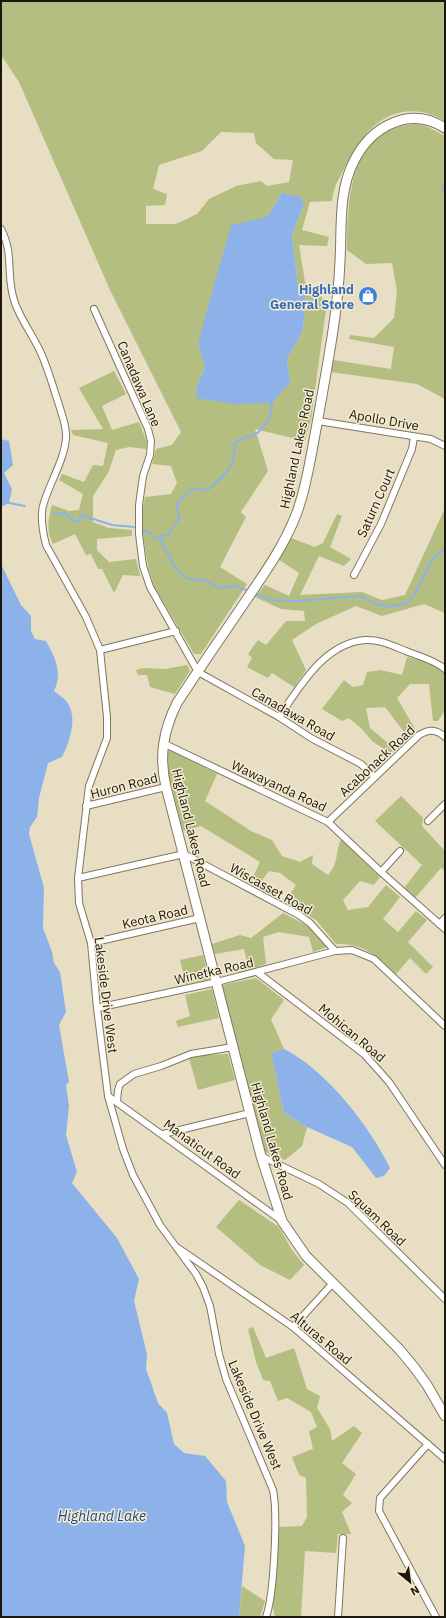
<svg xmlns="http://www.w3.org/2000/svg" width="446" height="1618" font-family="'IBM Plex Sans',sans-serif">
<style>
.green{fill:#b3be80;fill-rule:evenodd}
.water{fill:#8db2ea}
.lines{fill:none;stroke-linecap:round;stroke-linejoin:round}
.stream{stroke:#8db2ea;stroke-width:2}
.street-casing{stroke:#7f775f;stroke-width:8}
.secondary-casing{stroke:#7f775f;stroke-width:11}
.street{stroke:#fff;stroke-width:6}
.secondary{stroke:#fff;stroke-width:9}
.labels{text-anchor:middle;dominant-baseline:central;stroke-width:3;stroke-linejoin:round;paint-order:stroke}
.shop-label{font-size:13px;font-weight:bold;fill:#366cbe;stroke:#f4ebd1;text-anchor:end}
.street-label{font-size:13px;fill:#1a170d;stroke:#f4ebd1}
.water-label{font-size:14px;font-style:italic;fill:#1a4889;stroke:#f4ebd1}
</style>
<rect width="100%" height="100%" fill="#e7dec4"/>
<g class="green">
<path d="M1,1h444v120c-7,-5 -15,-7 -23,-9 -40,-6 -61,24 -77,55 -7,14 -11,18 -13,34l-22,1 -8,28 27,7 -2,9 -28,-1 6,37 22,20 -16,117 -6,22 -50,-12 13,42 -27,41 5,5 -26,50 27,17 -46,70h-7l-40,-68 -6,-20 -5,-32v-27l2,-10 26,-3 6,-11 -6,-17 -19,-2 4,-15 16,-4 9,-13 -71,-142 -91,-208 -18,-27zM221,132l33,1 2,10 18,16 19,1 -4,22 -22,4 -6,-5 -25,5 -27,13 -12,15 -21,10h-30v-18l19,-1 2,-11 -14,-5 6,-24 43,-14zM282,193l22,11 -12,31 6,51 8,7 -3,37 -16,30 3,22 -93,4 70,-169z"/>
<path d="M415,124l11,2 19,10v263l-28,-15 -86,-12 2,-12 58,9 3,-22 -45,-8 1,-4 24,3 20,-20 3,-27 -5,-28 -26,1 -19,-14c1,-51 1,-120 68,-126z"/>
<path d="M114,371l12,23 -24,12 10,24 27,-8 8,20 -1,7 -17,-2 -13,3 -8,23 -15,23v26l16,6 23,2v6l-35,3v11l12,12 27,-3 4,17 -17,-1 -9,18 -12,-24h-4l-7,-15 -5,1 -11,-21 -22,10c-7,-14 -5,-24 -1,-39l17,6 10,-1 4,-16 -24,-14 3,-6 22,8 9,-17 10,1 5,-23 -35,-8 -2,-5 32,-1 -24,-41z"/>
<polygon points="445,508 445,613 424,604 382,616 356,606 316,624 292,640 306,670 294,687 272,673 268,678 247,667 252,658 248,654 258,640 266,645 286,621 305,621 304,611 281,609 255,597 265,585 289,596 299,573 278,559 291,538 315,547 323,543 337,514 342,516 330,547 351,559 344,566 319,556 300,595 362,592 382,600 405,595"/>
<path d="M407,657c13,3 29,7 38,17v36l-7,11h-5l-4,-37h-19l-13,14 18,31 -8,7 -22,-29 -19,1 4,20 25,21 -4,4 -18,-11 -11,-13 -13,-11 -7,3 -20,-12 22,-29 9,7 10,-2 4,-13 14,-2 21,5z"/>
<polygon points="187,665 190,671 175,694 150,687 147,675 138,675 136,670 143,668 165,669"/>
<path d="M170,750l47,24 -12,27 46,30 21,9 10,16 18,6 13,-7 -1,9 16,11c11,-12 7,-21 13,-36l39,38 -6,8 -14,-4 -17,19 5,10 20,-3 18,-22 14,12 -17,22 15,13 18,-21 11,9 -19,22 25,25 -7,7 -16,-16 -14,16c-19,-18 -32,-31 -60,-30l-20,-24 -32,-17 12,-18 -16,-12 -11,-2 -12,16 -7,-4 10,-21 -59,-36 -18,5 -15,-59 -1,-20z"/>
<polygon points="401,796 423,818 422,826 445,851 445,871 441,868 415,898 404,888 422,865 375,821"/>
<polygon points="283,913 306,925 327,947 313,952 309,937 279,932 263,937 266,964 249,970 244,949 215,954 212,944 240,935 251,938"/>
<polygon points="203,955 209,979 186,984 180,960"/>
<polygon points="256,978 284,1000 271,1019 284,1049 271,1053 284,1113 307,1127 302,1146 285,1160 265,1152 222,985"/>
<polygon points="212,989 219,1018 178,1027 176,1021 190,1016 185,995"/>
<polygon points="228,1054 235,1080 198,1090 189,1058 202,1055"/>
<polygon points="239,1200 279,1227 292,1250 304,1265 290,1280 260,1265 216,1227"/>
<polygon points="253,1327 266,1358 294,1348 307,1389 320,1396 317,1408 330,1429 332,1441 354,1426 362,1433 342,1463 356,1474 343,1495 352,1503 342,1512 351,1534 338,1534 336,1553 305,1551 301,1617 275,1617 273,1607 278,1556 278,1527 302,1526 307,1517 306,1478 299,1475 292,1457 313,1449 309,1431 317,1427 311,1412 287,1398 278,1401 270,1381 263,1380 256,1362 248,1329"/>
<polygon points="242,1586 265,1601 260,1617 239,1617"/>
</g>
<g class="water">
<polygon points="282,193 301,197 304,204 292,235 298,286 306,293 303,330 287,360 290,382 272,403 234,404 196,398 197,386 205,367 198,343 231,225 267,217"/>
<polygon points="1,439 9,441 13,465 4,473 12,489 9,503 1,507"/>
<path d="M1,564l20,41 10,11v15l4,8 11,2c9,16 17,32 8,50 4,3 10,7 13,11 11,15 3,39 -5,55l-14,6 -9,35 -2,19 -7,10 -1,7 15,54 -1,40 9,24 2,11 6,9 6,40 -7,13 10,57 -3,3 3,21 -3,29 11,37 -5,11 45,55 22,41 -5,22 13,53 -1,15 12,34 9,10 7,31 10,9 21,3 21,25 1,21 18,44 -6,71h-238z"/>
<path d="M284,1049c42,21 85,76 106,119l-6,8 -8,2 -24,-31 -45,-20 -23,-14 -13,-60z"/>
</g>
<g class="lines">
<g class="stream">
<polyline points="442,185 445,194"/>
<polyline points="9,503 25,506"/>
<polyline points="53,513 67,514 73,521 79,521 81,515 112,525 134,527"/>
<polyline points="144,530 160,539 175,568 187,579 203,580 221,588 236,586 246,590"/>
<path d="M160,539l4,-4h4l11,-16 -2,-15 15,-15 16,1c16,-14 29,-24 26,-47 7,-5 9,-4 17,-7 13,-4 21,-21 21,-33"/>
<polyline points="257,594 270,600 299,601 362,596 373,603 388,607 407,603 414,595 432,560 445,549"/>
</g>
<defs>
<g id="street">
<path d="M1,229c14,27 4,47 14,74 6,17 17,31 25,48 8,17 13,36 19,54 3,10 8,22 7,33 -2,24 -17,45 -23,68 -3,12 0,27 3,39l40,72 14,33 7,67v21l-18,48 -11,92 1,25 12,40 6,65 11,88 15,53 10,26 27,50 36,49 7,13 7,19 9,48 7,25 47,111c5,24 1,105 -7,127"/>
<polyline points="94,309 148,429 151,441 150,455 143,476 139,505 139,534 143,566 150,587 198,672 279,717 311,738 361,764 375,777"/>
<polyline points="318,421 431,439 445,446"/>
<polyline points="354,575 381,524 412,449 414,437"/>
<polyline points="100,650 176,631"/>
<path d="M279,717c20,-29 45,-74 86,-77 14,-1 28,6 41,11 12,5 29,9 39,18"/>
<polyline points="163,743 328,822 381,872 445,929"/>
<polyline points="86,806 166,787"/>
<polyline points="428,821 445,804"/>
<path d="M328,822l91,-87c10,-6 17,-6 26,2"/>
<polyline points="381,872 400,851"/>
<polyline points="78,878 184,854 299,915 310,923 335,951 352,950 374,959 445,1026"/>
<polyline points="439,924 445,918"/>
<polyline points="91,943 200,918"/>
<polyline points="257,972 364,1054 389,1082 445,1165"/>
<polyline points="97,1008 217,982 335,951"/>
<polyline points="108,1096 282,1221"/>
<polyline points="117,1102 118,1090 120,1084 134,1074 161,1066 191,1054 233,1047"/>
<polyline points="163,1134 250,1113"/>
<polyline points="261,1156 319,1184 348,1203 445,1299"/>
<polyline points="178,1248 293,1327 445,1459"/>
<polyline points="293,1327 333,1283"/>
<polyline points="428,1444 380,1498 379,1511 436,1617"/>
<polyline points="338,1617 343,1538"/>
</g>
<path id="secondary" d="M445,128c-36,-23 -74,-1 -91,33 -16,31 -12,67 -14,100 -1,25 -4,51 -8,76 -6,38 -13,76 -20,114 -4,21 -8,44 -16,64 -12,31 -32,59 -51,87 -23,34 -46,67 -68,101 -14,28 -18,54 -11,84l95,369 21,65 24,35 93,93 15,18 13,18 18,31"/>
</defs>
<use href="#street" class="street-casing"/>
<use href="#secondary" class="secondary-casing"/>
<use href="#street" class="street"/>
<use href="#secondary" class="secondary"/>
</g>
<defs>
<symbol id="shop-disc" viewBox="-11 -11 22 22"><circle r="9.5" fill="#3f7fe0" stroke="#f4ebd1"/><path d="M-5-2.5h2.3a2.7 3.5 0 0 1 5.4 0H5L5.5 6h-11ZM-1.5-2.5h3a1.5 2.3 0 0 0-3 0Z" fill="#fff"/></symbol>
</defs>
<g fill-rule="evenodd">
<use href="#shop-disc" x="357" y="285" width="22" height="22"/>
</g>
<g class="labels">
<g class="shop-label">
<text x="354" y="289">Highland<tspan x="354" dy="15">General Store</tspan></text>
</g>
<g class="street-label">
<text transform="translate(139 384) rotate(67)">Canadawa Lane</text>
<text transform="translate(384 420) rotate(10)">Apollo Drive</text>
<text transform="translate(297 449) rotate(-78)">Highland Lakes Road</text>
<text transform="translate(376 503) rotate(-66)">Saturn Court</text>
<text transform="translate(293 714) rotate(30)">Canadawa Road</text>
<text transform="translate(377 761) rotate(-43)">Acabonack Road</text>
<text transform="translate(124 786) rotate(-14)">Huron Road</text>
<text transform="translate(279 786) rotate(25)">Wawayanda Road</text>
<text transform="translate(191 828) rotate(76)">Highland Lakes Road</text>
<text transform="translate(271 889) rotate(29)">Wiscasset Road</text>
<text transform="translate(155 917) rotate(-13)">Keota Road</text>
<text transform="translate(214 971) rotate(-13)">Winetka Road</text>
<text transform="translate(106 995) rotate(83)">Lakeside Drive West</text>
<text transform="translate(352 1033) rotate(40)">Mohican Road</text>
<text transform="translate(272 1141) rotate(74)">Highland Lakes Road</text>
<text transform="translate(202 1149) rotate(36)">Manaticut Road</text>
<text transform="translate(377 1218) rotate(44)">Squam Road</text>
<text transform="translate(321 1338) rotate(40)">Alturas Road</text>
<text transform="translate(255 1415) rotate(67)">Lakeside Drive West</text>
</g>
<g class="water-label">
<text x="102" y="1516">Highland Lake</text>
</g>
</g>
<rect width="446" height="1618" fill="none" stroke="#1a170d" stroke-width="4"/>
<g transform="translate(410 1582) rotate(151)" stroke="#f4ebd1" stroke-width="3" paint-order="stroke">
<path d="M0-3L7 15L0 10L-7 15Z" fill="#1a170d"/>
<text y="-6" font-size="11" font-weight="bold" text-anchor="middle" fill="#1a170d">N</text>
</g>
</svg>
